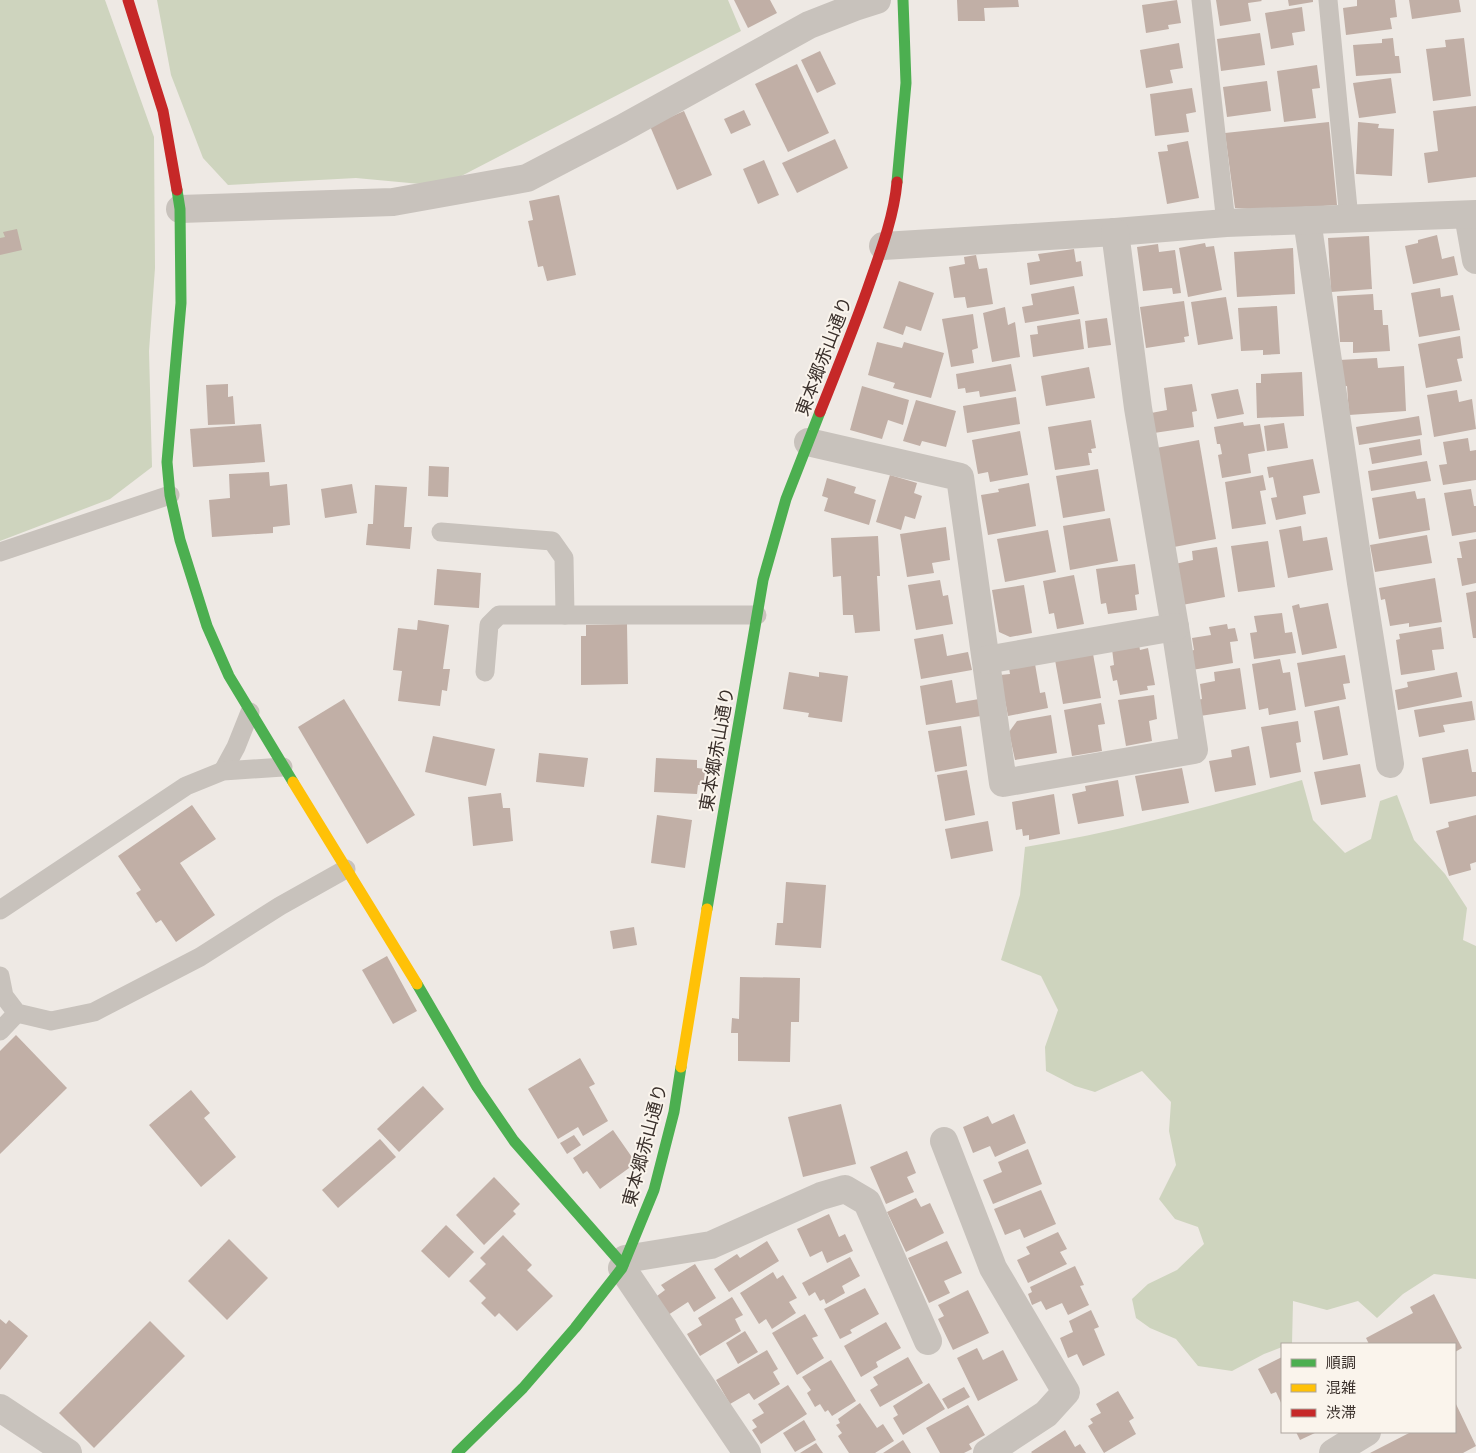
<svg xmlns="http://www.w3.org/2000/svg" width="1476" height="1453" font-family="Lato,'Noto Sans JP',sans-serif">
<style>
.green{fill:#ced4be}
.building{fill:#c1afa6}
.lines{fill:none;stroke-linecap:round;stroke-linejoin:round}
.lane{stroke:#c8c2bc;stroke-width:19}
.street{stroke:#c8c2bc;stroke-width:28}
.fast{stroke:#4caf50;stroke-width:11}
.slow{stroke:#ffc107;stroke-width:11}
.jam{stroke:#c62828;stroke-width:11}
.labels{text-anchor:middle;dominant-baseline:central;stroke-width:4;stroke-linejoin:round;paint-order:stroke}
.street-label{font-size:18px;fill:#392f2a;stroke:#faf4ec}
</style>
<rect width="100%" height="100%" fill="#eee9e4"/>
<g class="green">
<polygon points="0,0 105,0 154,137 155,268 149,351 152,467 110,499 0,541"/>
<polygon points="157,0 728,0 741,31 442,186 356,178 228,185 203,158 171,75"/>
<path d="M1302,780l11,40 32,33 26,-14 9,-38 17,-6 17,45 31,34 22,34 -4,32 13,6v333l-42,-5 -31,20 -26,24 -19,-17 -31,9 -34,-9 -1,43h-10v3l-18,7 -32,17 -34,-5 -22,-27 -26,-11 -14,-10 -4,-19 16,-15 29,-14 27,-26 -6,-17 -23,-8 -16,-20 17,-34 -7,-34 2,-29 -29,-31 -47,21 -20,-6 -29,-15 -1,-24 13,-37 -17,-34 -40,-16 19,-65 5,-48c94,-15 186,-41 277,-67z"/>
</g>
<g class="building">
<polygon points="734,0 770,0 777,13 748,28"/>
<polygon points="957,0 1018,0 1019,7 984,8 985,21 958,21"/>
<polygon points="1177,0 1181,23 1168,25 1169,29 1146,33 1142,5"/>
<polygon points="1216,0 1261,0 1262,1 1248,3 1251,21 1220,26"/>
<polygon points="1288,0 1313,0 1313,2 1289,6"/>
<polygon points="1357,0 1395,0 1397,17 1390,18 1392,29 1346,35 1343,8 1357,6"/>
<polygon points="1409,0 1459,0 1461,12 1412,19"/>
<polygon points="1302,7 1305,31 1292,33 1294,45 1271,49 1265,13"/>
<polygon points="1260,33 1265,65 1221,71 1217,39"/>
<polygon points="1393,38 1395,56 1399,56 1401,73 1356,76 1353,45 1382,43 1382,39"/>
<polygon points="1464,38 1471,96 1433,101 1426,49 1446,47 1445,40"/>
<polygon points="1179,43 1183,68 1170,70 1173,83 1146,88 1140,50"/>
<polygon points="820,51 836,84 817,93 801,60"/>
<polygon points="797,64 829,133 788,152 755,84"/>
<polygon points="1317,65 1320,88 1312,89 1316,118 1284,122 1277,71"/>
<polygon points="1391,78 1396,113 1359,118 1353,83"/>
<polygon points="1267,81 1271,111 1227,117 1223,87"/>
<polygon points="1192,88 1196,112 1186,114 1189,132 1155,136 1150,94"/>
<polygon points="1476,106 1476,177 1428,183 1424,153 1438,151 1433,111"/>
<polygon points="744,110 751,125 731,134 724,119"/>
<polygon points="684,111 712,175 677,190 650,126"/>
<polygon points="1329,122 1337,205 1266,210 1235,208 1225,133"/>
<polygon points="1358,122 1379,124 1378,128 1394,129 1392,176 1356,174"/>
<polygon points="835,139 848,168 797,193 782,163"/>
<polygon points="1188,141 1199,198 1167,204 1158,152 1168,151 1167,145"/>
<polygon points="764,160 779,195 758,204 743,169"/>
<polygon points="559,195 576,275 547,281 543,266 538,267 528,221 533,220 529,201"/>
<polygon points="17,229 22,250 0,255 0,238 5,237 3,232"/>
<polygon points="1437,235 1442,259 1454,256 1458,275 1413,284 1405,246 1418,243 1418,240"/>
<polygon points="1369,236 1372,289 1331,292 1328,238"/>
<polygon points="1205,243 1206,247 1214,246 1222,290 1188,297 1179,248"/>
<polygon points="1158,244 1159,252 1175,250 1181,293 1173,294 1172,288 1143,291 1137,247"/>
<polygon points="1293,248 1295,294 1237,297 1234,252"/>
<polygon points="1074,249 1076,262 1081,261 1083,276 1030,285 1027,263 1040,261 1038,254"/>
<polygon points="976,255 979,269 987,268 993,304 967,308 965,297 954,298 949,267 965,264 964,257"/>
<polygon points="899,281 934,293 921,331 906,326 903,335 883,328"/>
<polygon points="1074,286 1079,314 1025,323 1022,307 1033,305 1031,294"/>
<polygon points="1440,288 1441,297 1453,295 1460,330 1419,337 1411,293"/>
<polygon points="1373,294 1374,310 1382,310 1383,325 1388,325 1390,351 1353,353 1353,342 1340,342 1337,296"/>
<polygon points="1226,297 1233,339 1198,345 1191,302"/>
<polygon points="1184,301 1189,336 1184,337 1185,342 1146,348 1140,307"/>
<polygon points="1277,306 1280,354 1263,355 1263,350 1241,351 1238,308"/>
<polygon points="1005,307 1008,325 1015,322 1020,357 992,362 983,313"/>
<polygon points="973,314 978,348 972,350 974,363 951,367 942,319"/>
<polygon points="1107,318 1111,345 1088,348 1085,321"/>
<polygon points="1080,319 1084,349 1033,357 1030,335 1038,334 1037,326"/>
<polygon points="1460,336 1463,358 1457,359 1462,381 1426,388 1418,344"/>
<polygon points="877,342 902,348 904,342 944,353 931,398 893,388 895,383 868,375"/>
<polygon points="1377,358 1378,368 1404,366 1406,411 1349,415 1347,386 1341,387 1339,360"/>
<polygon points="1011,364 1016,391 980,397 979,391 966,393 965,388 958,389 956,374"/>
<polygon points="1089,367 1095,398 1046,406 1041,376"/>
<polygon points="1302,372 1304,416 1257,418 1256,383 1261,383 1261,374"/>
<polygon points="228,384 228,397 233,396 235,424 208,425 206,385"/>
<polygon points="1192,384 1197,411 1192,412 1194,427 1154,433 1151,413 1167,410 1164,388"/>
<polygon points="862,386 909,400 903,425 888,420 882,439 850,430"/>
<polygon points="1238,389 1244,414 1217,419 1211,394"/>
<polygon points="1457,390 1459,402 1472,399 1476,429 1434,437 1427,395"/>
<polygon points="1016,397 1020,424 967,433 963,406"/>
<polygon points="916,400 956,411 946,447 922,441 920,446 903,441"/>
<polygon points="1419,416 1422,435 1359,445 1356,427"/>
<polygon points="1091,420 1096,448 1091,449 1092,453 1088,453 1090,465 1055,470 1048,427"/>
<polygon points="1243,422 1244,426 1260,424 1265,451 1248,454 1251,473 1222,478 1218,455 1222,454 1220,444 1217,444 1214,427"/>
<polygon points="1284,423 1288,448 1267,451 1264,426"/>
<polygon points="261,424 265,462 193,467 190,429"/>
<polygon points="1020,431 1028,475 990,482 988,472 978,474 972,440"/>
<polygon points="1468,438 1470,451 1476,450 1476,480 1443,485 1439,465 1447,464 1443,442"/>
<polygon points="1420,439 1422,455 1372,464 1369,448"/>
<polygon points="1199,440 1216,539 1174,547 1156,448"/>
<polygon points="1313,459 1320,493 1303,496 1306,514 1276,520 1271,498 1277,497 1273,477 1269,478 1267,467"/>
<polygon points="1427,461 1431,481 1371,491 1368,471"/>
<polygon points="429,466 449,467 448,497 428,496"/>
<polygon points="1098,469 1105,511 1063,518 1056,476"/>
<polygon points="269,472 270,486 287,484 290,525 273,527 273,533 212,537 209,500 230,498 229,474"/>
<polygon points="890,475 917,483 914,493 922,496 915,519 905,516 901,530 876,522"/>
<polygon points="1263,475 1266,490 1260,491 1266,524 1232,529 1225,482"/>
<polygon points="827,478 856,487 854,493 876,500 869,525 824,511 828,498 822,496"/>
<polygon points="1029,483 1036,526 988,535 981,495 999,492 998,489"/>
<polygon points="352,484 357,513 325,518 321,489"/>
<polygon points="375,485 407,487 404,527 412,527 410,549 366,545 368,524 373,524"/>
<polygon points="1471,489 1474,506 1476,506 1476,532 1452,536 1444,493"/>
<polygon points="1415,491 1417,499 1425,498 1430,530 1379,539 1372,498"/>
<polygon points="1110,518 1118,561 1070,570 1063,526"/>
<polygon points="1301,526 1303,541 1327,537 1333,570 1288,578 1279,530"/>
<polygon points="946,527 950,560 932,563 934,573 907,577 900,534"/>
<polygon points="1048,530 1056,572 1005,582 997,539"/>
<polygon points="1427,535 1432,563 1375,572 1370,545"/>
<polygon points="878,536 880,576 877,576 880,631 855,633 853,615 843,615 841,576 833,577 831,538"/>
<polygon points="1476,539 1476,583 1462,586 1457,558 1462,558 1459,542"/>
<polygon points="1268,541 1275,587 1238,592 1231,546"/>
<polygon points="1217,547 1225,597 1182,605 1175,564 1193,560 1192,551"/>
<polygon points="1135,564 1139,594 1135,595 1137,610 1108,614 1106,603 1101,604 1096,569"/>
<polygon points="437,569 481,573 479,608 434,605"/>
<polygon points="1074,575 1084,624 1057,629 1054,613 1049,614 1043,581"/>
<polygon points="1435,578 1442,622 1409,627 1409,623 1390,626 1385,599 1381,600 1379,588"/>
<polygon points="940,580 943,596 948,595 953,624 916,630 908,585"/>
<polygon points="1024,585 1032,633 1010,637 999,632 992,590"/>
<polygon points="1476,591 1476,638 1473,638 1466,593"/>
<polygon points="1328,603 1337,648 1302,655 1292,606 1299,604 1300,608"/>
<polygon points="1282,613 1285,633 1292,632 1296,653 1254,659 1250,633 1257,632 1254,616"/>
<polygon points="418,620 449,625 443,669 450,669 447,691 442,690 440,706 398,701 402,671 393,670 398,628 417,630"/>
<polygon points="627,624 628,684 581,685 581,636 586,636 586,625"/>
<polygon points="1227,624 1228,629 1235,628 1238,641 1230,642 1233,663 1192,670 1190,651 1194,650 1192,638 1211,635 1209,627"/>
<polygon points="1441,627 1444,649 1432,650 1435,670 1401,675 1396,640 1400,639 1399,634"/>
<polygon points="943,634 947,656 968,652 972,670 921,679 914,639"/>
<polygon points="1139,645 1140,650 1148,648 1155,685 1147,686 1148,690 1120,695 1117,680 1113,681 1110,666 1114,665 1112,649"/>
<polygon points="1093,654 1101,698 1063,704 1055,660"/>
<polygon points="1345,655 1350,683 1343,684 1346,699 1305,707 1297,663"/>
<polygon points="1280,659 1283,673 1290,672 1296,710 1269,715 1268,708 1259,710 1252,664"/>
<polygon points="1035,664 1040,693 1045,692 1048,708 1008,716 1000,675 1010,674 1009,668"/>
<polygon points="1240,668 1246,709 1200,716 1197,700 1202,699 1200,684 1215,681 1214,672"/>
<polygon points="789,672 819,677 819,672 848,676 842,722 808,717 809,713 783,709"/>
<polygon points="1457,672 1462,697 1398,710 1395,690 1408,687 1407,682"/>
<polygon points="952,680 956,703 979,699 981,716 926,725 920,686"/>
<polygon points="1154,695 1157,719 1149,721 1152,741 1126,746 1118,700"/>
<polygon points="344,699 415,815 367,844 298,727"/>
<polygon points="1472,701 1475,720 1443,725 1445,732 1419,737 1414,710"/>
<polygon points="1101,703 1105,724 1098,725 1102,751 1072,756 1064,710"/>
<polygon points="1339,706 1348,755 1323,760 1314,711"/>
<polygon points="1051,715 1057,753 1015,760 1009,732 1017,721"/>
<polygon points="1298,721 1301,742 1296,743 1301,772 1270,778 1261,727"/>
<polygon points="961,726 967,766 935,772 928,731"/>
<polygon points="433,736 495,749 486,786 425,772"/>
<polygon points="1249,746 1256,785 1215,792 1209,761 1232,757 1231,750"/>
<polygon points="1468,749 1472,772 1476,772 1476,796 1430,804 1422,758"/>
<polygon points="539,753 588,758 584,787 536,782"/>
<polygon points="656,758 697,760 697,768 705,769 704,785 698,785 697,794 654,792"/>
<polygon points="1360,764 1366,797 1321,805 1314,772"/>
<polygon points="1182,768 1189,803 1142,811 1135,776"/>
<polygon points="967,770 975,815 945,821 937,775"/>
<polygon points="1118,780 1124,816 1078,824 1072,794 1086,791 1085,786"/>
<polygon points="501,793 503,808 510,808 513,841 473,846 468,797"/>
<polygon points="1054,794 1060,834 1029,840 1029,835 1023,836 1022,829 1016,830 1012,802"/>
<polygon points="192,805 216,839 180,863 215,915 176,942 161,920 156,923 136,893 141,890 118,856"/>
<polygon points="657,815 692,820 685,868 651,863"/>
<polygon points="1476,815 1476,862 1470,864 1471,870 1449,876 1436,831 1449,827 1448,822"/>
<polygon points="988,821 993,851 951,859 945,829"/>
<polygon points="786,882 826,885 821,948 775,945 777,923 783,923"/>
<polygon points="634,927 637,945 613,949 610,931"/>
<polygon points="387,956 417,1011 393,1024 362,970"/>
<polygon points="740,977 800,978 799,1022 791,1022 790,1062 738,1061 738,1033 731,1033 732,1018 739,1019"/>
<polygon points="16,1035 67,1088 0,1154 0,1051"/>
<polygon points="580,1058 595,1084 589,1087 608,1121 583,1136 578,1127 558,1139 528,1089"/>
<polygon points="423,1086 444,1109 399,1152 377,1129"/>
<polygon points="191,1090 210,1113 204,1118 236,1157 201,1187 149,1125"/>
<polygon points="841,1104 856,1164 803,1177 788,1117"/>
<polygon points="1014,1114 1026,1143 995,1157 990,1146 973,1153 963,1127 988,1116 992,1124"/>
<polygon points="613,1130 636,1163 600,1189 587,1171 583,1174 573,1158"/>
<polygon points="574,1135 581,1145 567,1154 560,1143"/>
<polygon points="380,1139 396,1157 338,1208 322,1190"/>
<polygon points="1028,1149 1042,1184 993,1204 983,1180 1002,1172 998,1162"/>
<polygon points="907,1151 916,1173 907,1177 914,1192 886,1204 870,1167"/>
<polygon points="494,1177 520,1204 513,1211 516,1214 484,1245 456,1215"/>
<polygon points="1041,1190 1056,1224 1024,1238 1020,1229 1005,1235 994,1209"/>
<polygon points="916,1198 921,1207 930,1203 944,1233 906,1252 887,1212"/>
<polygon points="829,1214 839,1237 845,1234 853,1251 827,1263 822,1251 810,1257 797,1229"/>
<polygon points="446,1225 474,1252 449,1278 421,1251"/>
<polygon points="1058,1232 1067,1249 1060,1252 1067,1264 1028,1283 1017,1260 1030,1254 1026,1247"/>
<polygon points="503,1235 532,1265 527,1270 553,1296 517,1331 499,1313 495,1317 481,1303 486,1298 469,1281 486,1264 480,1258"/>
<polygon points="229,1239 268,1278 227,1320 188,1281"/>
<polygon points="767,1241 779,1261 729,1292 714,1269 737,1254 740,1258"/>
<polygon points="947,1241 962,1273 944,1281 950,1293 929,1303 908,1258"/>
<polygon points="850,1257 860,1276 842,1286 845,1293 826,1304 824,1299 820,1301 815,1292 809,1296 802,1283"/>
<polygon points="695,1264 716,1298 694,1312 688,1302 668,1315 657,1296 665,1290 661,1285"/>
<polygon points="1075,1266 1084,1285 1080,1286 1089,1305 1068,1315 1062,1303 1046,1310 1041,1301 1032,1305 1028,1294 1032,1292 1030,1287"/>
<polygon points="773,1272 777,1279 783,1275 797,1298 789,1302 796,1313 772,1329 766,1319 759,1324 740,1293"/>
<polygon points="865,1288 879,1314 850,1330 852,1333 840,1339 824,1309"/>
<polygon points="968,1290 989,1333 953,1350 938,1319 944,1316 938,1305"/>
<polygon points="1434,1294 1462,1348 1455,1352 1455,1344 1369,1344 1366,1338 1413,1313 1410,1307"/>
<polygon points="732,1297 743,1315 735,1319 741,1331 700,1356 687,1334 702,1325 698,1318"/>
<polygon points="1091,1310 1099,1327 1094,1329 1105,1355 1083,1366 1077,1354 1068,1358 1060,1338 1073,1332 1069,1321"/>
<polygon points="805,1314 818,1336 812,1338 824,1358 797,1375 772,1333"/>
<polygon points="0,1319 6,1324 9,1320 28,1336 0,1370"/>
<polygon points="150,1321 185,1356 94,1448 59,1413"/>
<polygon points="886,1322 901,1348 876,1362 878,1367 861,1377 844,1346"/>
<polygon points="745,1331 758,1352 738,1364 726,1343"/>
<polygon points="977,1348 983,1360 1003,1350 1018,1380 978,1401 957,1358"/>
<polygon points="767,1350 778,1369 773,1372 780,1384 754,1400 749,1393 730,1404 716,1380"/>
<polygon points="908,1357 923,1383 880,1407 870,1390 878,1385 873,1377"/>
<polygon points="1282,1357 1282,1405 1276,1392 1271,1394 1258,1369"/>
<polygon points="831,1360 856,1401 832,1416 828,1410 825,1412 820,1404 815,1407 807,1393 811,1390 802,1377"/>
<polygon points="929,1383 945,1409 903,1435 893,1418 898,1415 893,1406"/>
<polygon points="788,1385 807,1414 761,1444 752,1430 757,1427 752,1420 764,1413 758,1404"/>
<polygon points="964,1387 970,1397 948,1409 942,1399"/>
<polygon points="1118,1391 1134,1418 1129,1421 1136,1434 1104,1453 1088,1426 1093,1423 1090,1419 1101,1413 1096,1404"/>
<polygon points="1455,1402 1476,1446 1463,1453 1370,1453 1411,1432 1455,1432"/>
<polygon points="860,1403 877,1428 883,1424 894,1441 875,1453 849,1453 838,1436 842,1433 836,1425 840,1423 838,1419"/>
<polygon points="968,1405 985,1435 969,1444 972,1449 964,1453 940,1453 926,1428"/>
<polygon points="804,1420 816,1440 795,1452 783,1433"/>
<polygon points="1065,1430 1075,1447 1080,1444 1086,1453 1032,1453 1031,1452"/>
<polygon points="1296,1432 1317,1432 1300,1440"/>
<polygon points="903,1440 911,1453 883,1453"/>
<polygon points="816,1443 823,1453 800,1453"/>
</g>
<g class="lines">
<g class="lane">
<polyline points="1201,0 1226,223"/>
<polyline points="1328,0 1349,219"/>
<polyline points="441,532 552,541 564,558 565,615"/>
<polyline points="0,552 170,495"/>
<polyline points="485,672 489,625 499,615 757,615"/>
<polyline points="223,771 236,747 250,712"/>
<polyline points="0,910 186,786 223,771 283,767"/>
<polyline points="0,976 4,996 17,1013 51,1021 94,1012 200,957 280,906 346,869"/>
<polyline points="0,1031 17,1013"/>
</g>
<g class="street">
<polyline points="180,209 393,202 527,178 621,129 809,25 855,7 877,0"/>
<polyline points="1468,215 1476,260"/>
<polyline points="1307,220 1361,583 1390,764"/>
<polyline points="883,246 1115,232 1226,223 1476,214"/>
<polyline points="808,442 960,477 1003,783 1194,750 1175,627 1138,408 1115,232"/>
<polyline points="986,660 1175,627"/>
<polyline points="944,1141 993,1268 1066,1392 1046,1414 987,1453"/>
<polyline points="625,1259 711,1245 821,1196 845,1189 867,1202 928,1341"/>
<polyline points="622,1268 747,1453"/>
<polyline points="0,1408 68,1453"/>
<polyline points="1333,1453 1367,1432"/>
</g>
<g class="fast">
<polyline points="897,182 906,83 903,0"/>
<polyline points="177,190 180,209 181,303 167,462 170,495 180,540 207,626 229,676 293,782"/>
<polyline points="707,909 763,580 786,499 820,412"/>
<polyline points="417,984 477,1087 514,1141 623,1265"/>
<polyline points="457,1453 523,1388 575,1328 622,1268 654,1190 674,1112 681,1067"/>
</g>
<g class="slow">
<polyline points="293,782 417,984"/>
<polyline points="681,1067 707,909"/>
</g>
<g class="jam">
<polyline points="128,0 163,111 177,190"/>
<path d="M820,412c18,-45 36,-89 51,-133 11,-31 23,-64 26,-97"/>
</g>
</g>
<g class="labels">
<g class="street-label">
<text transform="translate(823 356) rotate(-69)">東本郷赤山通り</text>
<text transform="translate(716 749) rotate(-80)">東本郷赤山通り</text>
<text transform="translate(644 1145) rotate(-75)">東本郷赤山通り</text>
</g>
</g>
<rect x="1281" y="1343" width="175" height="90" fill="#faf4ec" stroke="#ada59e"/>
<rect x="1291" y="1359" width="25" height="8" fill="#4caf50" stroke="#ada59e"/>
<text x="1326" y="1368" font-size="15" fill="#392f2a">順調</text>
<rect x="1291" y="1384" width="25" height="8" fill="#ffc107" stroke="#ada59e"/>
<text x="1326" y="1393" font-size="15" fill="#392f2a">混雑</text>
<rect x="1291" y="1409" width="25" height="8" fill="#c62828" stroke="#ada59e"/>
<text x="1326" y="1418" font-size="15" fill="#392f2a">渋滞</text>
</svg>
